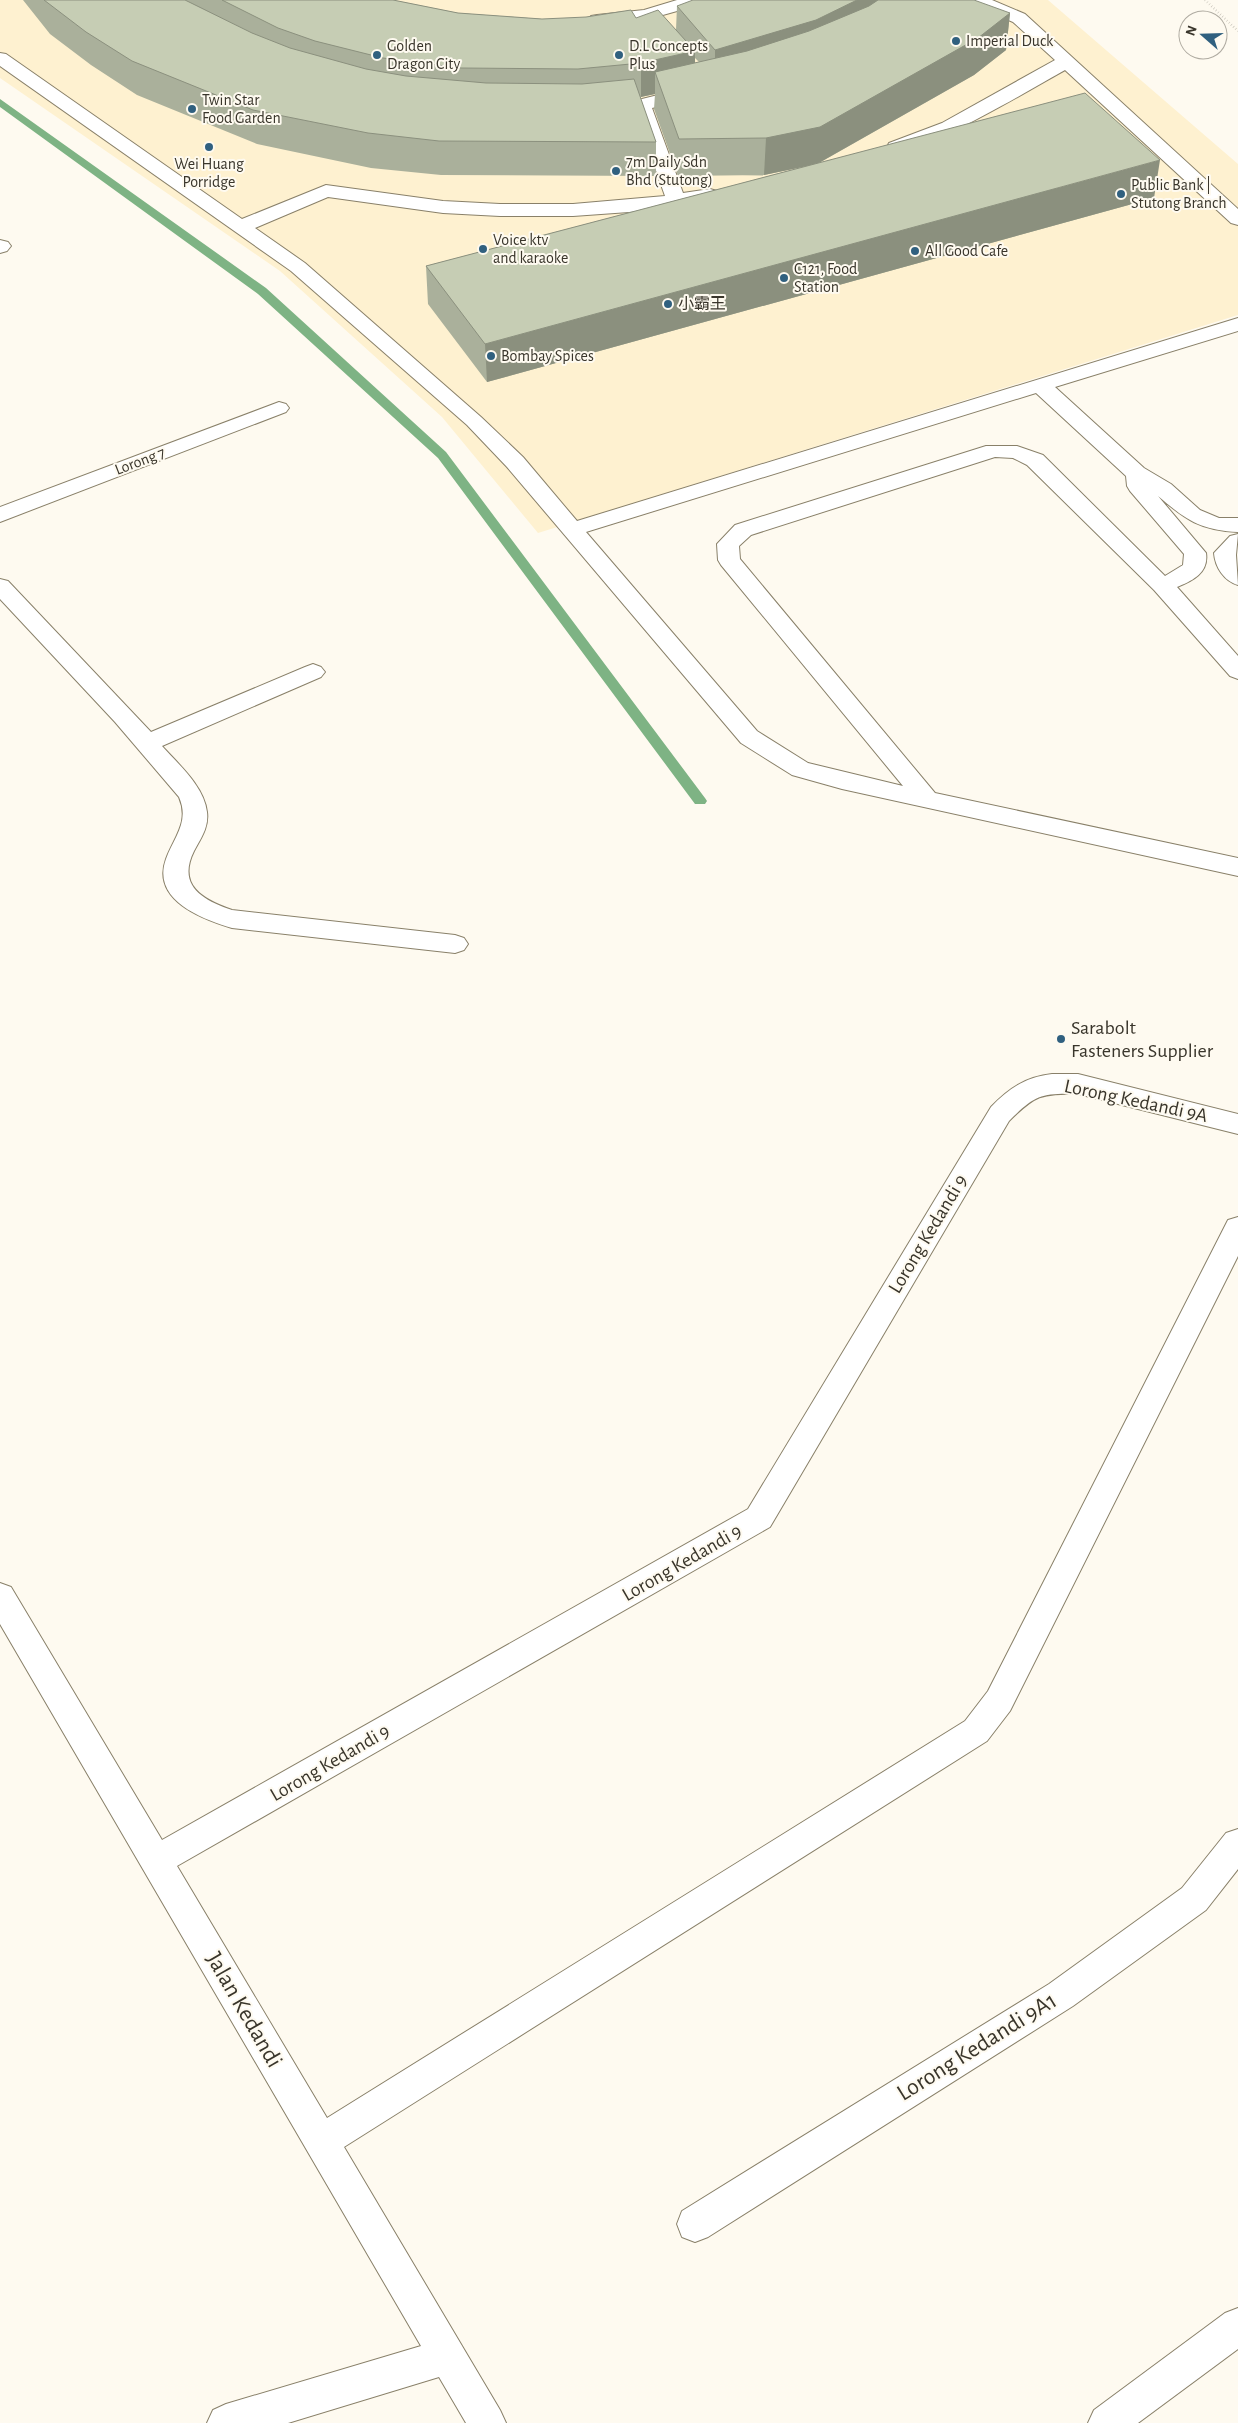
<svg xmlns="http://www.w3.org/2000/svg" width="1238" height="2423" font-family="'Alegreya Sans','Noto Sans SC',sans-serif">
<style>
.built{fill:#fef1d0}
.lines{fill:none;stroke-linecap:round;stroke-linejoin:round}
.stream{fill:#7eb384;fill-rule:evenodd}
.minor-casing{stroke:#898069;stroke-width:2}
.path{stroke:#bab6ac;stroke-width:2.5;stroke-dasharray:0.5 2.5;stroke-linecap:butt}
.minor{fill:#fff;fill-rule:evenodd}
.wall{fill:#aab09b;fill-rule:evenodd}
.shaded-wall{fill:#8b907e}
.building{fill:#c6cdb4;stroke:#8b907e}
.poi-dot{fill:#30607f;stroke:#fefaf0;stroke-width:2}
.labels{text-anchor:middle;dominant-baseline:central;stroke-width:4;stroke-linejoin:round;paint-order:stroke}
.far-poi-label{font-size:16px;fill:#39352b;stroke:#fefaf0;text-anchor:start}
.far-street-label{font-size:16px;fill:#39352b;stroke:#fefaf0}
.poi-label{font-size:20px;fill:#39352b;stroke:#fefaf0;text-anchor:start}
.street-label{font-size:20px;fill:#39352b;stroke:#fefaf0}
.near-street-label{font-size:24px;fill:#39352b;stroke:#fefaf0}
</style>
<rect width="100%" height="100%" fill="#fefaf0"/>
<polygon class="built" points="0,0 1048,0 1238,164 1238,315 538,533 442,417 280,271 0,78"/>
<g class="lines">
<polygon class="stream" points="0,99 266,288 446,452 705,798 707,801 705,804 695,804 438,458 258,294 0,107"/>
<defs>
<g id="minor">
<polygon points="677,0 705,0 702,4 645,20 597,25 591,24 588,20 591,16 597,15 644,10"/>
<path d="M968,0h24l33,14 213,195v16l-7,-2 -166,-153c-31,17 -147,88 -176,81l-2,-4 2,-4 53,-20 113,-63 -42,-38 -42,-18z"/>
<path d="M0,53l6,1 236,165 84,-34 117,16 57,3h73l92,-8 -30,-85 -28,4 -7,-2 -2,-4 2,-4 42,-6 48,-12 6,2 3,4 -3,4 -44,11 31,85 27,-4 7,2 3,4 -3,4 -74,12 -70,5h-73l-57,-3 -115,-16 -73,31 50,35 176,154 42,40 54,64 661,-203v13l-183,56 89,81 27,16 29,26 19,8h19v14c-38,-2 -52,-12 -80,-36l48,57c3,20 -14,28 -29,34l61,69v23l-8,-3 -76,-86 -127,-125 -14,-7 -18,-1 -244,78 -12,11 1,13 195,234 303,65v18l-396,-87 -50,-14 -51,-32 -234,-276 -40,-42 -176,-154 -291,-205zM1036,393l90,83 1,10 3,5 54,63 -1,11 -18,11 -122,-121 -26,-9h-31l-251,79 -18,19 1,16 3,5 182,221 -95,-23 -51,-32 -171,-199z"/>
<polygon points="0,240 8,242 11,246 7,251 0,253"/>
<polygon points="279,402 286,404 289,408 286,412 0,522 0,507"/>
<path d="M1238,534l-2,21 2,30c-14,-4 -23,-18 -24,-32l16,-17z"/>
<path d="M0,579l8,2 143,151 154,-65 8,-3 8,3 4,5 -4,5 -159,69c16,18 42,40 45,66 2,15 -6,26 -13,39 -17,34 8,49 38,59l223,25 9,3 4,6 -4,6 -9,3 -223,-25c-30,-9 -81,-28 -66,-69 8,-22 24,-37 13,-62l-64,-75 -115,-123z"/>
<path d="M1052,1074h26l160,40v20l-160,-40c-37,-1 -43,1 -69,27l-239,406 -593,339 150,252 638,-397 23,-30 240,-471 10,-3v39l-228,455 -23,30 -643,406 156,263 6,13h-40l-27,-46 -151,46h-81l6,-13 13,-6 195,-58 -421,-722v-41l11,4 151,253 586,-331 243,-402c18,-19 35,-30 61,-33z"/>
<polygon points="1238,1829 1238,1869 1206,1910 1073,2006 708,2237 695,2242 682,2237 677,2224 682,2211 1049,1984 1182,1888 1226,1833"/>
<polygon points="1238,2308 1238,2349 1138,2423 1088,2423 1094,2410 1225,2313"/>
</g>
</defs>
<use href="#minor" class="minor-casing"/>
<polyline class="path" points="1205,0 1238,31"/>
<use href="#minor" class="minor"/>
</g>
<path class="wall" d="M23,0h370l65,13 84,6 94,-1 40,12 1,-24 333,7 -4,37 -32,25 -155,88 335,35 -667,184 -59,-78 -2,-38 381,-100 -43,9 -86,1 -24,-67 1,-15 -15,3 16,45v34l-215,-1 -70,-7 -114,-24 -120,-49 -46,-30 -41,-31zM695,58l4,4 -4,1z"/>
<g class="shaded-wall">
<polygon points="857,0 892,0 715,80 715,50"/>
<polygon points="1010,13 1006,50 974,75 817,164 764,175 766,138"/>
<polygon points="695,51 695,85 655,72 655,94 641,97 641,63"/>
<polygon points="1160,160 1154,198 487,382 485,344"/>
</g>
<g class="building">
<polygon points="44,0 185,0 252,33 290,48 366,69 406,76 486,83 582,84 634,79 656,142 439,141 368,133 253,110 132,61 86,32"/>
<polygon points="222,0 393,0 458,13 542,19 586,17 631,10 636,18 658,10 695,51 641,63 578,69 461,68 383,58 315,41 278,28"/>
<polygon points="693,0 857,0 816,20 715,50 677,6"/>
<polygon points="878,0 974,0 1010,13 978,38 820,127 766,138 679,139 655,72 747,51 809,31 869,6"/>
<polygon points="1085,93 1160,160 485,344 426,266"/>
</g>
<g class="poi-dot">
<circle cx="956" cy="41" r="5"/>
<circle cx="377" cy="55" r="5"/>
<circle cx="619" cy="55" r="5"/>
<circle cx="192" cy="109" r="5"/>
<circle cx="209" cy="147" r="5"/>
<circle cx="616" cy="171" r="5"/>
<circle cx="1121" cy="194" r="5"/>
<circle cx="483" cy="249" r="5"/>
<circle cx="915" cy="251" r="5"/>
<circle cx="784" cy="278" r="5"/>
<circle cx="668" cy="304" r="5"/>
<circle cx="491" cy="356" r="5"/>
<circle cx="1061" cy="1039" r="5"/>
</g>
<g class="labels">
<g class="far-poi-label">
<text x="966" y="41">Imperial Duck</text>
<text x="387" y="46">Golden<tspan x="387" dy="18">Dragon City</tspan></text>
<text x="629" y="46">D.L Concepts<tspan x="629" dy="18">Plus</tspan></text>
<text x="202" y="100">Twin Star<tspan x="202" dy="18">Food Garden</tspan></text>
<text x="626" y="162">7m Daily Sdn<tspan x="626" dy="18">Bhd (Stutong)</tspan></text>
<text x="209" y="164" text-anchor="middle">Wei Huang<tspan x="209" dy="18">Porridge</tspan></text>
<text x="1131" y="185">Public Bank |<tspan x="1131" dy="18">Stutong Branch</tspan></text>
<text x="493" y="240">Voice ktv<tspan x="493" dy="18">and karaoke</tspan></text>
<text x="925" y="251">All Good Cafe</text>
<text x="794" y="269">C121, Food<tspan x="794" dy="18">Station</tspan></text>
<text x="678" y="304">小霸王</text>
<text x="501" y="356">Bombay Spices</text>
</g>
<g class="far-street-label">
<text transform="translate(140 461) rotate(-21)">Lorong 7</text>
</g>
<g class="poi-label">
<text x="1071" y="1028">Sarabolt<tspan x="1071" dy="23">Fasteners Supplier</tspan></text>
</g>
<g class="street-label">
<text transform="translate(1136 1101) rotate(12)">Lorong Kedandi 9A</text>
<text transform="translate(928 1234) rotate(-59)">Lorong Kedandi 9</text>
<text transform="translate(682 1563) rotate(-30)">Lorong Kedandi 9</text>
<text transform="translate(330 1763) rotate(-30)">Lorong Kedandi 9</text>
</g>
<g class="near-street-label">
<text transform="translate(244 2010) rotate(60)">Jalan Kedandi</text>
<text transform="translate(977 2047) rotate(-32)">Lorong Kedandi 9A1</text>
</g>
</g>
<g transform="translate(1203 35) rotate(290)"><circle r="24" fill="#fefaf0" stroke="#afaba1"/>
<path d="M0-4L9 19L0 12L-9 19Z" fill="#30607f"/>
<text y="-8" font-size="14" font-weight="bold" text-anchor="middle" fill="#39352b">N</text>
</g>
</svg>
